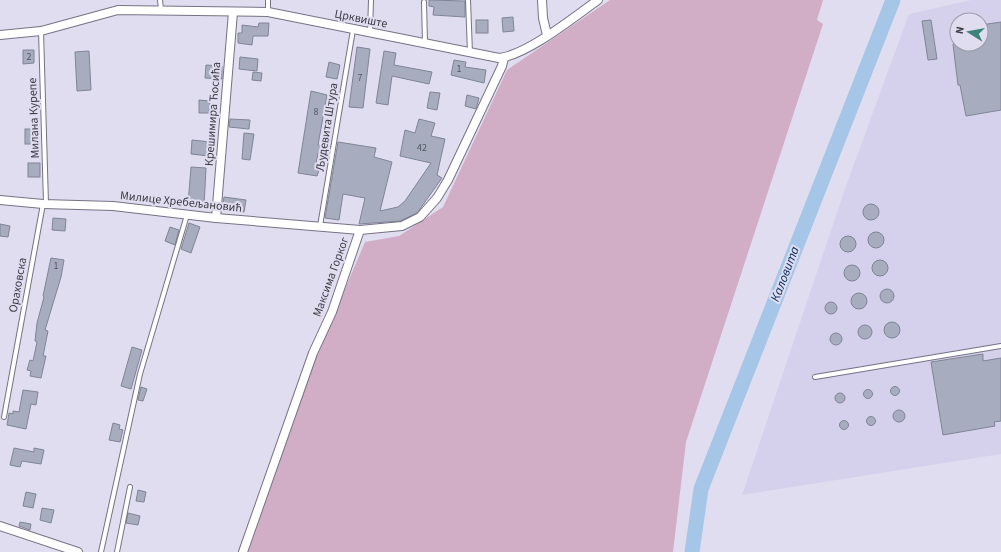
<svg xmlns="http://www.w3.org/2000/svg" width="1001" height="552" font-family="'Source Sans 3',sans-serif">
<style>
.built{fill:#d5d0eb;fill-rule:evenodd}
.green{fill:#d2adc6}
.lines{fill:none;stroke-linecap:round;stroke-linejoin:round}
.river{stroke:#a6c6e8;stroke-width:15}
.building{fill:#a7acbf;stroke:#7f8596}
.lane-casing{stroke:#767284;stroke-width:6}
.street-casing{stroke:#767284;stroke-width:10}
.lane{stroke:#fff;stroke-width:4}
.street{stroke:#fff;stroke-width:8}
.labels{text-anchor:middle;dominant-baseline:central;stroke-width:4;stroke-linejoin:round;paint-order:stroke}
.number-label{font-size:10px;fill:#565660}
.street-label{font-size:12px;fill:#3b3a41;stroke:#e1ddf1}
.water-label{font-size:13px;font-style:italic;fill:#002f59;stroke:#e1ddf1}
</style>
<rect width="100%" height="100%" fill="#e1ddf1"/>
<path class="built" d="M971,0h30v454l-259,41 104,-309 63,-172zM957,20h24v24h-24z"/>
<polygon class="green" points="610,0 823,0 817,20 823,24 686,442 673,552 248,552 313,364 365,242 399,236 443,207 507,70"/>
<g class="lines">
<polyline class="river" points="692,552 701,489 893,0"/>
</g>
<g class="building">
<polygon points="429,0 465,1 465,17 433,15 434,7 429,6"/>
<polygon points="513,17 514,31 503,32 502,18"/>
<rect x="476" y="20" width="12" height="13"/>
<polygon points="931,20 937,59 928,60 922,21"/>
<polygon points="1001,22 1001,110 966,116 960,85 958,85 953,44 981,44 981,25"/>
<polygon points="259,23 269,23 268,36 253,36 252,45 238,43 238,33 242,33 242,25 258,27"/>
<polygon points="357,47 370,49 363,108 349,107"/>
<polygon points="23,50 34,50 34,63 23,64"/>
<polygon points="89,51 91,90 77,91 75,52"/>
<polygon points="384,51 396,53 394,65 432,72 429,84 392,76 388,105 376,103"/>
<polygon points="240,57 258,59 257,71 239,69"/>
<polygon points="454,60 466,62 465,67 486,70 484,83 451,75"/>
<polygon points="329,62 340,65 337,79 326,77"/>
<polygon points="206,65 222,66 222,79 205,78"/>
<polygon points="253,72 262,73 261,81 252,80"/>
<polygon points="311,91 327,95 318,145 323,146 322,153 318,153 315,169 319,170 317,176 298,173"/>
<polygon points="430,92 440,93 437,110 427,108"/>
<polygon points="467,95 479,98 476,109 465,106"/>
<polygon points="199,100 210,101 209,113 199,113"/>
<polygon points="230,119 250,120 249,129 229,127"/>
<polygon points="419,119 435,123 431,136 445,139 437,175 442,178 417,213 400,221 359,224 365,198 343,194 339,220 325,218 338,142 376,148 374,157 392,162 380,211 398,207 405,201 431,163 400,156 405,130 415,133"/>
<rect x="25" y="129" width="13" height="15"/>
<polygon points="244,133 254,134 250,160 242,159"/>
<polygon points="192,140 211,142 209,156 191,154"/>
<rect x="28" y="163" width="12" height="14"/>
<polygon points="191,167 206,168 204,206 188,205"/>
<polygon points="224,197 246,200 244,212 222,209"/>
<circle cx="871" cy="212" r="8"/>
<polygon points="53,218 66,219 65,231 52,230"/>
<polygon points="189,223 200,227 191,253 181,249"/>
<polygon points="0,224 10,226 8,237 0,236"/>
<polygon points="170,227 179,230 175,245 165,241"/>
<circle cx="876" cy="240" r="8"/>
<circle cx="848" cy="244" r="8"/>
<polygon points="51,258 64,260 61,277 45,330 48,331 43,356 46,356 41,378 30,376 31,371 27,370 30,360 33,361 37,342 35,341 37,323 44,297 43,296"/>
<circle cx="880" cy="268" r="8"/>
<circle cx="852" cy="273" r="8"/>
<circle cx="887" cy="296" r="7"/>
<circle cx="859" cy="301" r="8"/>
<circle cx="831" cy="308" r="6"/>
<circle cx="892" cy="330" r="8"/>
<circle cx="865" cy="332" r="7"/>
<circle cx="836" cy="339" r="6"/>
<polygon points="132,347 142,350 131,389 121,386"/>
<polygon points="983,354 983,361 1001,358 1001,421 994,422 995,426 943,435 931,362"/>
<circle cx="895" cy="391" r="4.5"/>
<polygon points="141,387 147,389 143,401 138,400"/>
<circle cx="868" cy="394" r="4.5"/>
<polygon points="23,390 38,392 36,405 31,404 26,429 7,425 9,413 13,414 13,411 19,412"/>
<circle cx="840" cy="398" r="5"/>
<circle cx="899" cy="416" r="6"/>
<circle cx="871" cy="421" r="4.5"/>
<circle cx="844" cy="425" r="4.5"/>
<polygon points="113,423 120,425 119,429 123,430 120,442 109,440"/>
<polygon points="14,448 34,452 34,448 44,450 41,464 22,461 20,467 10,465"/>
<polygon points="138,490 146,492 144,502 136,501"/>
<polygon points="26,492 36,494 33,508 23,506"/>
<polygon points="42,508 54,510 51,523 40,520"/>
<polygon points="128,513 140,516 138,525 126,523"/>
<polygon points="20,522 31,524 30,530 19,526"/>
</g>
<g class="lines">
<defs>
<g id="lane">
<polyline points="160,0 161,9"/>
<polyline points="468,0 470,53"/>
<polyline points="424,2 425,43"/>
<polyline points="268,12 268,0"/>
<polyline points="41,31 46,204"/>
<polyline points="370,33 371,0"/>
<polyline points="320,226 353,30"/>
<polyline points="815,377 1001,346"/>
<polyline points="4,417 43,204"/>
<polyline points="101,552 140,374 187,215"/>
<polyline points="117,552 130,487"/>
</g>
<g id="street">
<polyline points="542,0 543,18 547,35"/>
<path d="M0,35l41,-4 77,-21 150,2 231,46c28,-3 75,-41 99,-58"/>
<polyline points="0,200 43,204 113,206 216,218 360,230 402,226 420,217 437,198 448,180 502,66 504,58"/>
<polyline points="216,218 233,12"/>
<polyline points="0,526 78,552"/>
<polyline points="243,552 313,353 332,312 360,230"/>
</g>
</defs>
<use href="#lane" class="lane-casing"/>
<use href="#street" class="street-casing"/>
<use href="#lane" class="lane"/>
<use href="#street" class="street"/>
</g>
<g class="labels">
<g class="number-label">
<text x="29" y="57">2</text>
<text x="459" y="69">1</text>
<text x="360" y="78">7</text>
<text x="316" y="112">8</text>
<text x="422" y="148">42</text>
<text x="56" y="266">1</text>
</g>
<g class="street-label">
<text transform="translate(361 19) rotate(11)">Црквиште</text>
<text transform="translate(213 114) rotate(-86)">Крешимира Ћосића</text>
<text transform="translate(34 118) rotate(-92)">Милана Курепе</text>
<text transform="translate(327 127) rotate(-81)">Људевита Штура</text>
<text transform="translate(181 202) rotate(6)">Милице Хребељановић</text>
<text transform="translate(331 277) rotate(-70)">Максима Горког</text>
<text transform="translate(18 285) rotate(-80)">Ораховска</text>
</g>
<g class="water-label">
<text transform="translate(785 274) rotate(-69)">Каловита</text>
</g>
</g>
<g transform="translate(969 32) rotate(281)"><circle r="19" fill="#e1ddf1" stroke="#9f9cab"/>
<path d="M0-3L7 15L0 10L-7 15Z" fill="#3d837a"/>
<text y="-6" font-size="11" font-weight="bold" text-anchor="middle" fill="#3b3a41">N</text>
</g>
</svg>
